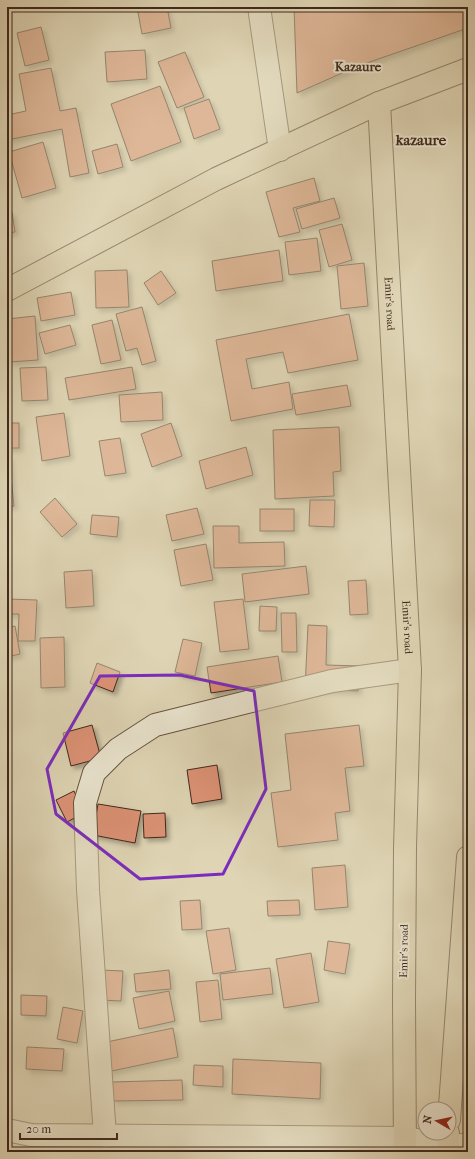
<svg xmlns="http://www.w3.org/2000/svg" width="475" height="1159" font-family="'IM FELL French Canon',serif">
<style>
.building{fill:#dd9376;stroke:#3e281c;filter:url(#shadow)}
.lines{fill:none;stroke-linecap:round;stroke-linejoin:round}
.minor-casing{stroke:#665342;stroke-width:24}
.major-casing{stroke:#3e281c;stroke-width:24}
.minor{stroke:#eae4cf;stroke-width:22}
.major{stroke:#dfd5b5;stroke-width:22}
.marked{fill:none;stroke:#7b2cbf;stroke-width:3;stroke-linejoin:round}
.labels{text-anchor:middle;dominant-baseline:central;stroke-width:4;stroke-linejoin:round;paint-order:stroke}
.street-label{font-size:11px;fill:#3e281c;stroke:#eae4cf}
.quarter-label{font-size:13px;font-weight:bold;fill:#3e281c;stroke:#eae4cf}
.district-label{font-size:15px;font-weight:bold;fill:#3e281c;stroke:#eae4cf}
</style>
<defs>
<filter id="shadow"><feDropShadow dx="3.5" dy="3.5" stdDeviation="2" flood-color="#0004"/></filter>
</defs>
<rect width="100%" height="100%" fill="#dfd5b5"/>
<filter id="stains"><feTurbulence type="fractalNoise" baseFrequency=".005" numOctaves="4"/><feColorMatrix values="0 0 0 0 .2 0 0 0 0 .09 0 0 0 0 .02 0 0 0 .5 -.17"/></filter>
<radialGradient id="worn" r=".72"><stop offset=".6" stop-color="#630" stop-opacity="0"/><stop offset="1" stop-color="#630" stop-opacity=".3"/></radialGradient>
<g class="building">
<polygon points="137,7 167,7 171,28 142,34"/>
<polygon points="294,7 468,7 468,28 358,66 297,93"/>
<polygon points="41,27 49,60 25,66 17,33"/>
<polygon points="145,50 147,79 107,82 105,52"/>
<polygon points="185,52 204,97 177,108 158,62"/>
<polygon points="51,68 60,111 76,108 89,173 70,177 62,129 7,140 7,115 26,111 19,74"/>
<polygon points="160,86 181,142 131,161 111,104"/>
<polygon points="209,99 220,129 194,139 184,108"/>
<polygon points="43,142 56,188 22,198 9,152"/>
<polygon points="117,144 123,167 98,174 92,151"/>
<polygon points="314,178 320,201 293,208 300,232 279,237 266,192"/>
<polygon points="334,198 340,218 302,229 296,209"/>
<polygon points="12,212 15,232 7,233 7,213"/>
<polygon points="342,224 352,260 329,267 319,230"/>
<polygon points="317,238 321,271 289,275 285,242"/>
<polygon points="279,250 283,281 216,291 212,261"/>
<polygon points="364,263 368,306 341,309 337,266"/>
<polygon points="127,270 129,307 96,308 95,271"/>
<polygon points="161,271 176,293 158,305 144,283"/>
<polygon points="71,292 75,315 41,321 37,298"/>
<polygon points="142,307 156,361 142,365 137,348 126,351 116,314"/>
<polygon points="349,314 358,360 288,373 283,352 246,359 252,389 289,382 293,409 231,421 216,340"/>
<polygon points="35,316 38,360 9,362 7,319"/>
<polygon points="112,320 121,360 101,364 92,325"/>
<polygon points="70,325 76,345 45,354 39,333"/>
<polygon points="46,367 48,400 22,401 20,368"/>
<polygon points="132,367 136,389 69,400 65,378"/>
<polygon points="347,385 351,406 296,415 292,394"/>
<polygon points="162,392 163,420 121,422 119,395"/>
<polygon points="64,413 70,456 42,461 36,417"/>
<rect x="7" y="423" width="12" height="25"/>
<polygon points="171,423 182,456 152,467 141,434"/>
<polygon points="339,427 341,471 333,472 334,496 275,499 273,430"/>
<polygon points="120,438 126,473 105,476 99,441"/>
<polygon points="246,447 253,475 206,489 199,461"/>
<polygon points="9,458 14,506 7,507 7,459"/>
<polygon points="55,498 77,524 62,537 40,512"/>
<polygon points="310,500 335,500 334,527 309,526"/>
<polygon points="197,508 204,534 172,541 166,515"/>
<rect x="260" y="509" width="34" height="22"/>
<polygon points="92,515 119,517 117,537 90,534"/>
<polygon points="213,526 239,526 239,543 284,542 285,566 214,568"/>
<polygon points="206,544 213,580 181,586 174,550"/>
<polygon points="306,566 309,594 245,602 242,574"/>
<polygon points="92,570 94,606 66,608 64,572"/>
<polygon points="366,580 368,614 350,615 348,581"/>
<polygon points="7,599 37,600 35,641 18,641 19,614 7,614"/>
<polygon points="243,599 249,649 220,652 214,602"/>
<polygon points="260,606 277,607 276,631 259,631"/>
<polygon points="281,613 296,613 297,652 282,652"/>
<polygon points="308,625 327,626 326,665 359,666 358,691 305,689"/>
<polygon points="15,626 20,654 7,657 7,628"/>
<polygon points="64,637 65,687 41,688 40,638"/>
<polygon points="183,639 202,643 195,676 175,672"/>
<polygon points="278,656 282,682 211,693 207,667"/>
<polygon points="97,663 120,672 113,692 90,683"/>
<polygon points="92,725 101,758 71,766 63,733"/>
<polygon points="359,725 364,766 345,768 350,811 335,813 338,840 278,847 271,793 291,790 285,734"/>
<polygon points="217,765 222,799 192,804 187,770"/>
<polygon points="74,791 84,813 67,822 56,800"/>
<polygon points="98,804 141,811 135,843 93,835"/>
<polygon points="165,813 166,837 144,838 143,814"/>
<polygon points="345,865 348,907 315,910 312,868"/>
<polygon points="200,900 202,929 182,930 180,901"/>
<polygon points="299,900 300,915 268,916 267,901"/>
<polygon points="229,928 236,970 213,974 206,931"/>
<polygon points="328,941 350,944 345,974 324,970"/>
<polygon points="311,953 319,1002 284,1008 276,959"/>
<polygon points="270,968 273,994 223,1000 220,974"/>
<polygon points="102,970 123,971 121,1001 101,1000"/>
<polygon points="169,970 171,989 136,992 134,974"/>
<polygon points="218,980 222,1019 200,1022 196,982"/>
<polygon points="169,991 175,1021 139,1029 133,998"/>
<polygon points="21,995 47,996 46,1016 21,1015"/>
<polygon points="63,1007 83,1011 77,1043 57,1039"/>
<polygon points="173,1028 178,1057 107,1072 102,1043"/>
<polygon points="27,1047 64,1049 62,1071 26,1069"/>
<polygon points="233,1059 321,1063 320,1099 232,1094"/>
<polygon points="194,1065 223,1066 223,1087 193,1085"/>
<polygon points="182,1080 183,1100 113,1101 112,1082"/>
</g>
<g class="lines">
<defs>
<g id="minor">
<polyline points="259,7 280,150"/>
<polyline points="7,1130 31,1135 405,1138 448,1145 468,1145"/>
<polyline points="105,1136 88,890 85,803 94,773 118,749 155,725 332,681 410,670"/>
</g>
<g id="major">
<path id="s1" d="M379,103l31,567 -5,178 -1,153 1,151"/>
<polyline points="7,290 216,179 379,103 468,69"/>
<polyline points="449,1120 468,857"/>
<polyline points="448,1152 448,1133"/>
</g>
</defs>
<use href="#minor" class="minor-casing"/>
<use href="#major" class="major-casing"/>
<use href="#minor" class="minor"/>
<use href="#major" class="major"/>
</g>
<path d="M0 0H475V1159H0ZM180,675l74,16 12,98 -43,85 -83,5 -84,-65 -9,-45 53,-93z" fill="#dfd5b5" fill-opacity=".55" fill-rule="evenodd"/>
<path class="marked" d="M180,675l74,16 12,98 -43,85 -83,5 -84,-65 -9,-45 53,-93z"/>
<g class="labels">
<g class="street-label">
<text stroke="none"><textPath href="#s1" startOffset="201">Emir's road</textPath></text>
<text stroke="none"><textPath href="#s1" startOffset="525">Emir's road</textPath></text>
<text transform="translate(404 951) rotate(-89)">Emir's road</text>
</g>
<g class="quarter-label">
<text x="358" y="66">Kazaure</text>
</g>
<g class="district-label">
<text x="421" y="140">kazaure</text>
</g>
</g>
<rect width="475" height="1159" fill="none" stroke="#dfd5b5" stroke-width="24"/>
<rect x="8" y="8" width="459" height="1143" fill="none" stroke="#3e281c" stroke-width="2"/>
<rect x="12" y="12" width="451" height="1135" fill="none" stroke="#3e281c"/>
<g transform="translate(437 1121) rotate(279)"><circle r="19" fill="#eae4cf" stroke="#a59987"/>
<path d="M0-3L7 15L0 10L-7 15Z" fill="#8f2418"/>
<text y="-6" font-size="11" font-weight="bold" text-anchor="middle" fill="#3e281c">N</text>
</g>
<path d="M20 1133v6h97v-6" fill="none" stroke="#3e281c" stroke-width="2"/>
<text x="26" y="1133" font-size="12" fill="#3e281c" stroke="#eae4cf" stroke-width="3" paint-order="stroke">20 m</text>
<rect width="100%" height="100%" filter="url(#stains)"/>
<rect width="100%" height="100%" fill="url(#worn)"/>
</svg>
